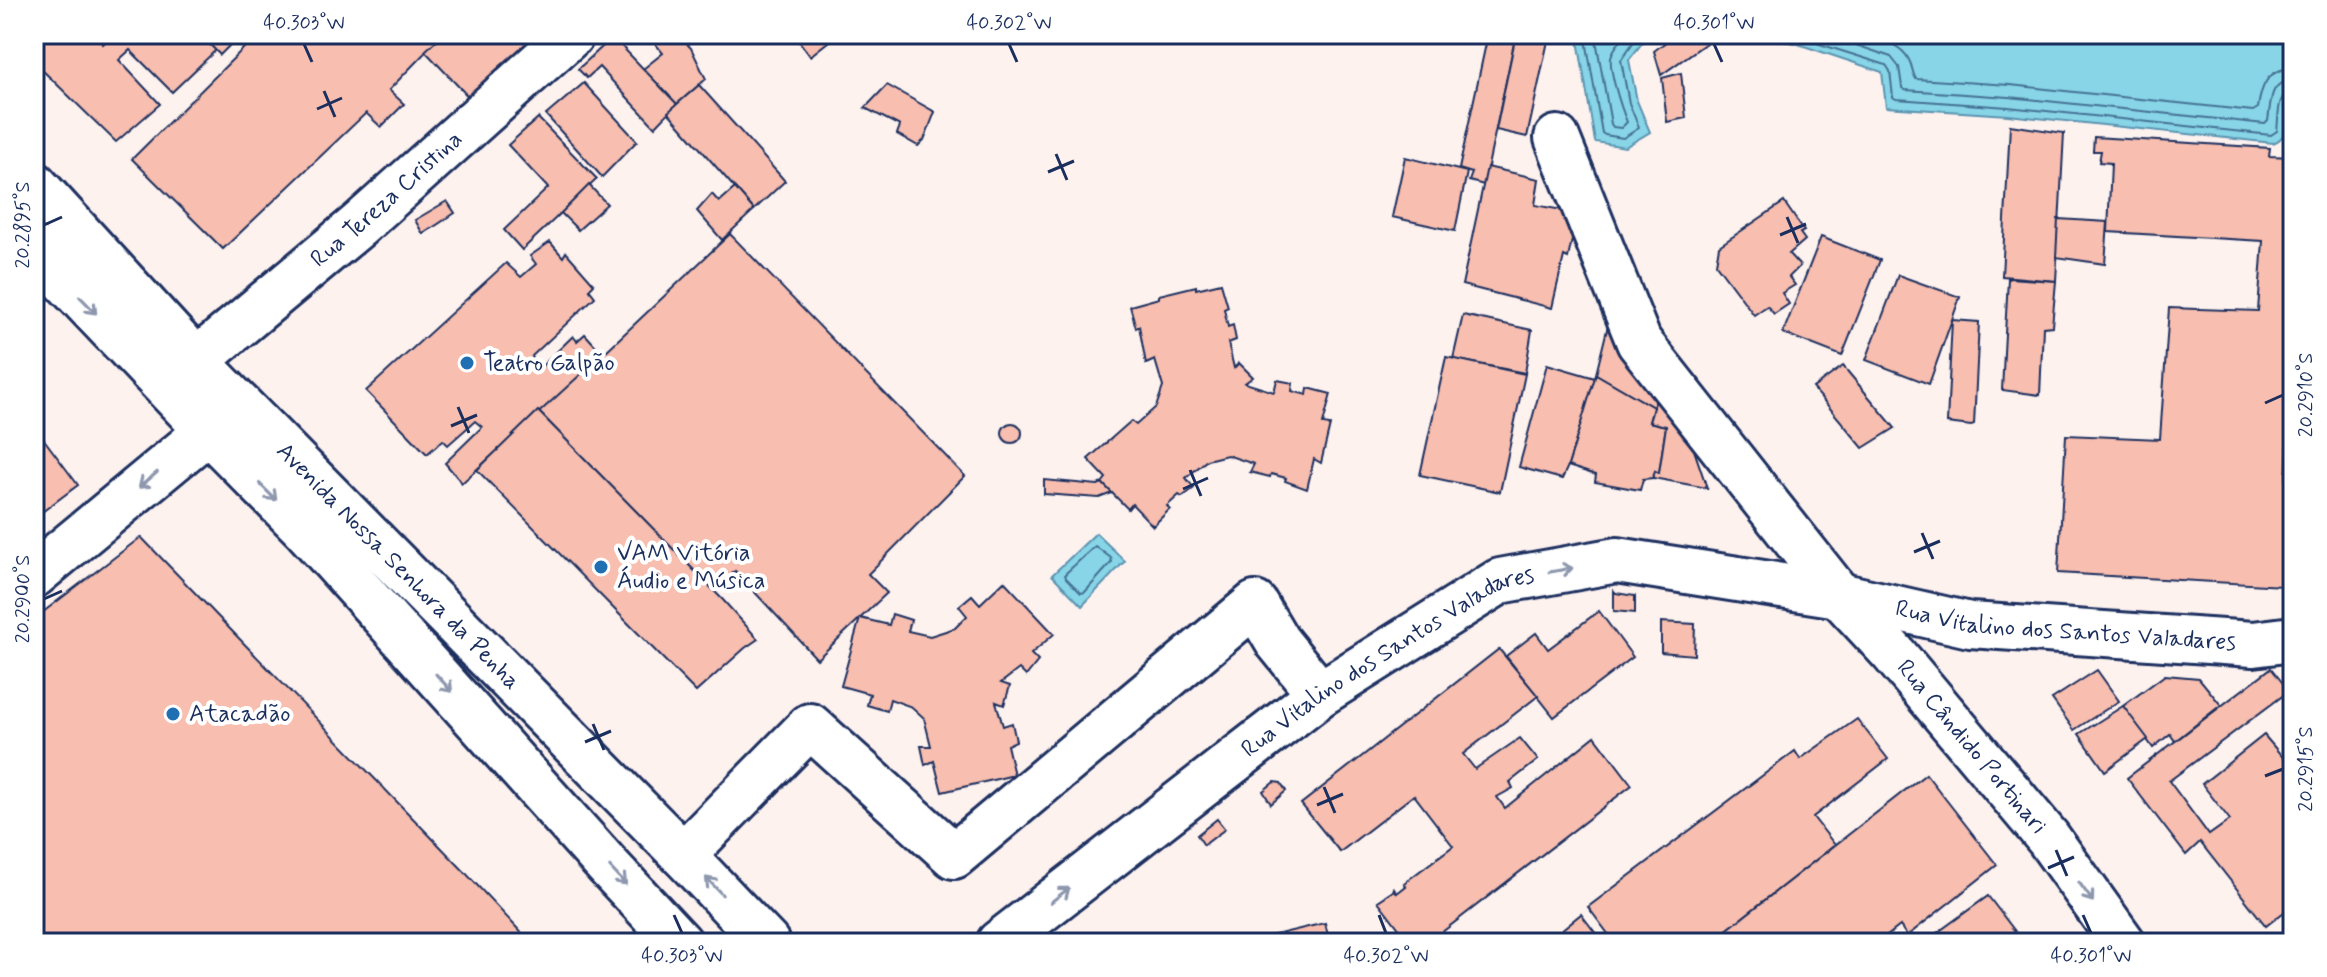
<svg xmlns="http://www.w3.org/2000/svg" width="2327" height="977" font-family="Mynerve,sans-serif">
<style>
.water{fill:#87d5e6;stroke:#5c93b0;stroke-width:2}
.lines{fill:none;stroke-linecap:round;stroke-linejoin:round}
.shore{stroke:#467194;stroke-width:2}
.building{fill:#f8beaf;stroke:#1b2f5e;stroke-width:2}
.minor-casing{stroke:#1b2f5e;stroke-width:50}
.major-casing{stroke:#1b2f5e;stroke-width:50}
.minor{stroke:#fff;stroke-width:44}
.major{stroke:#fff;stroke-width:44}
.oneway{stroke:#8d97ae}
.ticks{fill:none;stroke:#1b2f5e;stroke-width:3}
.poi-dot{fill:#1f6fb2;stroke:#fff;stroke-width:3}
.labels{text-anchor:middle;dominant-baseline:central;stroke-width:8;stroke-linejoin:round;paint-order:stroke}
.street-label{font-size:24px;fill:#1b2f5e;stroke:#fff}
.poi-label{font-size:24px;fill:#1b2f5e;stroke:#fff;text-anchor:start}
.neatline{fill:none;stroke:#1b2f5e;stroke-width:3}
.ticks-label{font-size:20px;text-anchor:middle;fill:#1b2f5e}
</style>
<rect width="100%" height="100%" fill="#fef2ef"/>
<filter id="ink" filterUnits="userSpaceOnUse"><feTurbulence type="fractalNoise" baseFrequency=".0125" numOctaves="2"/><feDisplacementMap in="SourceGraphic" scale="16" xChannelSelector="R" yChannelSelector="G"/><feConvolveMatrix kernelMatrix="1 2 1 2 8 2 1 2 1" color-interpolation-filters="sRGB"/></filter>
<g filter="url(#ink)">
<g class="water">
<polygon points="1577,34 1649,34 1629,60 1637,101 1650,132 1625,147 1595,142"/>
<path d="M1743,34h550v60c-11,15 1,42 -20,49l-265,-28 -122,-8 -4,-35 -87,-29z"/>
<polygon points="1096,533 1125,561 1082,606 1052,575"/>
</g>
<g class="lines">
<g class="shore">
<polyline points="1585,34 1602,133 1605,135 1623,138 1639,128 1629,103 1621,60 1639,34"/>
<path d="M1595,34l16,90 2,3 8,1 6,-6c-6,-14 -18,-51 -16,-65 2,-9 10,-16 15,-23"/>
<path d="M1788,34l98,31 4,6 3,26 3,2 112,8 263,28 6,-4c2,-14 -1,-38 16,-41"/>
<path d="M1824,34l67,23 8,10 3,20 3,3 104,7 256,27 3,-3c3,-19 1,-40 25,-41"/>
<path d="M1862,34c17,6 39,9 47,26 4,7 3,13 7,19l94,6 243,26 5,-3c3,-22 9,-39 35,-40"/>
<polygon points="1095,546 1111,558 1112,562 1085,592 1081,593 1066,578 1065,574"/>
</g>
</g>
<g class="building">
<polygon points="34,34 94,34 103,44 113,34 200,34 216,50 172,92 130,50 119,60 160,104 116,142 34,62"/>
<polygon points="200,34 241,34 220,55"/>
<polygon points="258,34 443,34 389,90 404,104 381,127 366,113 223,249 132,159"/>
<polygon points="443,34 564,34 478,107 425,51"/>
<polygon points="794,34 838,34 810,56"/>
<polygon points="1488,34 1516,34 1484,185 1469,181 1472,173 1459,169"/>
<polygon points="1516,34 1548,41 1527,137 1496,130"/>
<polygon points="1676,34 1696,34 1709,41 1661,75 1654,51"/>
<polygon points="649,36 682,39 691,48 706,79 677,104 643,69 663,53"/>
<polygon points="613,37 677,104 655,127 599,67 587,78 578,69"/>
<polygon points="1681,73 1686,118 1667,122 1662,78"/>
<polygon points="584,83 637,141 602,177 546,115"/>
<polygon points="699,85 785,181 754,210 668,112"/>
<polygon points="887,85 935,112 924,140 918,146 897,134 900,126 865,108"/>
<polygon points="538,118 597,179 522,250 504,230 548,188 508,145"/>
<polygon points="2010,125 2064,133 2056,281 2002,276"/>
<polygon points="2094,137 2270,148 2269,156 2293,157 2293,289 2283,586 2058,573 2066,435 2160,439 2169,308 2258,311 2263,241 2108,232 2111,163 2099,162 2101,151 2093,151"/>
<polygon points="1405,157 1467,172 1455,231 1392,217"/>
<polygon points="1487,167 1539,179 1535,205 1578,213 1568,258 1564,256 1552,308 1462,285"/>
<polygon points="589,185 607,204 578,230 561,213"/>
<polygon points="735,188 754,210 722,240 697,211 712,194 719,202"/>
<polygon points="447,201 455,213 423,234 415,220"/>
<polygon points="1784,202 1804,231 1800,233 1805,240 1789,254 1800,266 1789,277 1795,285 1782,293 1789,304 1774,314 1767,306 1754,315 1716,264 1719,246"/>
<polygon points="2058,219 2108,222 2105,264 2056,257"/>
<polygon points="730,234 965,476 868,574 887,593 817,659 735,571 714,591 538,411 603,354"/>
<polygon points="1821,237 1880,260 1842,356 1783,333"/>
<polygon points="550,242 563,257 566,252 594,284 589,289 595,297 532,356 533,359 541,367 573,336 577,341 585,334 603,354 462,483 445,463 482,427 475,421 448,445 443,440 427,454 366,391 506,263 521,277 536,264 530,256"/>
<polygon points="1898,275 1960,297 1929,384 1866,360"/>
<polygon points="2008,278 2056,281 2052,326 2043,327 2040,395 2002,390"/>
<polygon points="1221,283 1228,307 1224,309 1228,327 1233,325 1236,340 1228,343 1234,368 1239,363 1253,377 1245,383 1274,392 1277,380 1293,383 1292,391 1307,395 1308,388 1331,394 1323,424 1330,425 1321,463 1314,459 1307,489 1285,481 1286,478 1271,474 1270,477 1250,472 1254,464 1227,455 1207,460 1186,478 1194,488 1182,497 1179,495 1167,506 1170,509 1153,526 1132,504 1128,509 1102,483 1106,478 1088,459 1131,421 1136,425 1156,407 1163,387 1155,360 1146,364 1139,326 1136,328 1130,306 1159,298 1159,295 1196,286 1196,289"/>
<polygon points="1463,315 1532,330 1525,373 1453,359"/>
<polygon points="1610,317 1657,396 1653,407 1596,374"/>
<polygon points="1952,320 1979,322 1974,425 1971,426 1947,423"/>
<polygon points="1446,357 1525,374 1500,492 1420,475"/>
<polygon points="1547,364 1595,378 1568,466 1562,479 1519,467"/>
<polygon points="1843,366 1895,428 1863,448 1813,388"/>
<polygon points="1596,374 1653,407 1649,422 1666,426 1659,473 1655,471 1653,478 1643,479 1640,490 1595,482 1596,475 1568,466"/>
<polygon points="1657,396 1694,450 1707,488 1653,478 1655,471 1659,473 1666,426 1649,422"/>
<polygon points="538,411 723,600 758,639 745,648 696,692 477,470"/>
<polygon points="2293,412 2293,461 2287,461"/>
<circle cx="1012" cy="433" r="10"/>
<polygon points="34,426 78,485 34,518"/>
<polygon points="2287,461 2293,461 2293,577 2283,577"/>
<polygon points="1044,480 1098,485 1102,483 1112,493 1099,498 1044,494"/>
<polygon points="141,537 461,868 531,943 34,943 34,619"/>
<polygon points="1004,581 1054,634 1031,654 1038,661 1026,676 1019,669 1001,683 1010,686 1004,705 996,702 1003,726 1012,723 1016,741 1007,745 1014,775 942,792 934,761 925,765 921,746 931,746 924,718 912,707 890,699 887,711 867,705 870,694 841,686 860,618 889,625 892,614 911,620 908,631 930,636 955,628 967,616 959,606 972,595 980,604"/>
<polygon points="1614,591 1616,593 1635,596 1635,613 1614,611"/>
<polygon points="1599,611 1633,657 1554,717 1506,656 1536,633 1548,649"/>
<polygon points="1661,622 1695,624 1694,655 1661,652"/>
<polygon points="1499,649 1538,696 1463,754 1475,769 1520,738 1538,760 1510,782 1513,788 1497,797 1505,808 1595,736 1632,785 1428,943 1410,943 1378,901 1393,891 1394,888 1397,893 1406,886 1404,883 1453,846 1414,795 1340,852 1301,804"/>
<polygon points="2271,668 2289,691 2169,781 2209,835 2230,820 2202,784 2264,735 2293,769 2293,905 2266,926 2200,842 2186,855 2127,778"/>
<polygon points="2097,670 2119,701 2074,730 2052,699"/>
<polygon points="2165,675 2199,678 2221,705 2175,741 2170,734 2153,748 2123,706"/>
<polygon points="2123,706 2148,739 2105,771 2079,734"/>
<polygon points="1857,719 1888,759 1813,817 1835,845 1710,943 1615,943 1588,907 1795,751 1800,759"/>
<polygon points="1926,774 1997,865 1907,936 1900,926 1878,943 1710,943"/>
<polygon points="1274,782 1281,783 1286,791 1271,804 1263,791"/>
<polygon points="1217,819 1225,829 1204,845 1197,835"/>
<polygon points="1988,896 2024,943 1923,943"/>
<polygon points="1581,914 1603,943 1545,943"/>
<polygon points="1325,923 1330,943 1241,943"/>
</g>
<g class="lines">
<defs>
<g id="minor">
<path id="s1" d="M1557,138l82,204 200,253 54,58 155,185 75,105"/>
<path id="s2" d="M196,361l163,-136 213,-191"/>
<polyline points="34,575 208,431"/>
<polyline points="683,855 810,726 954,856 1255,604 1277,641 1320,694"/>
<path id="s3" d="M999,943l321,-249 180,-113 117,-21 222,35 131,30 283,19 40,-5"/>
</g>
<g id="major">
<path id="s4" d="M34,184l162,177 487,494 84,88"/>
<polyline points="34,248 208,431 306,530 608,866 680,943"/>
</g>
</defs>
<use href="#minor" class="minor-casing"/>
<use href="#major" class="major-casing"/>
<use href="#minor" class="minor"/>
<use href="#major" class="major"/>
</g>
<defs><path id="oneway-shaft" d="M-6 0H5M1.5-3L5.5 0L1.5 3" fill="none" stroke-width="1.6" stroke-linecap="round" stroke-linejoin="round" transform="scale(2)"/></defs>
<g class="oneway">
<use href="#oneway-shaft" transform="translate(88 305) rotate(46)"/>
<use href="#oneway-shaft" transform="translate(148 480) rotate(140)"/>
<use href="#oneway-shaft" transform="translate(268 492) rotate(45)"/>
<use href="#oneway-shaft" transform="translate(1561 570) rotate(-10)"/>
<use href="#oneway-shaft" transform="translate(444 683) rotate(48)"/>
<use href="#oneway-shaft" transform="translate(618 876) rotate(47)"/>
<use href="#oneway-shaft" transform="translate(714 886) rotate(-133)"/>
<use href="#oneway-shaft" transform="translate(2086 892) rotate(54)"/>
<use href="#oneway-shaft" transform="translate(1060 895) rotate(-38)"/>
</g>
</g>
<path class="ticks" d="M304,44l8,18M1009,44l8,18M1714,44l8,18M324,91l11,26M317,109l25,-11M1056,154l11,26M1048,172l26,-11M1787,217l11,26M44,225l18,-8M1780,235l26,-11M2265,403l18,-8M458,407l11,26M451,426l26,-11M1190,470l11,26M1183,489l25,-11M1922,533l11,26M1914,552l26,-11M44,599l18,-8M593,724l11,26M585,742l26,-11M2265,776l18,-7M1324,787l11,26M1317,805l26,-11M2056,850l11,26M2048,868l26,-11M674,915l8,18M1379,915l7,18M2083,915l8,18"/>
<g class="poi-dot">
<circle cx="467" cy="363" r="8"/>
<circle cx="601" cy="567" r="8"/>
<circle cx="173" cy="714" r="8"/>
</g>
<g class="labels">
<g class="street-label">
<text stroke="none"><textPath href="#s2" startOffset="250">Rua Tereza Cristina</textPath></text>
<text stroke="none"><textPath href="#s4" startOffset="528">Avenida Nossa Senhora da Penha</textPath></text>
<text stroke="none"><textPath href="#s3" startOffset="1192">Rua Vitalino dos Santos Valadares</textPath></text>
<text stroke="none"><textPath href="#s3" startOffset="482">Rua Vitalino dos Santos Valadares</textPath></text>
<text stroke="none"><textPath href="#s1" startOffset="744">Rua Cândido Portinari</textPath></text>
</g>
<g class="poi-label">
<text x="483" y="363">Teatro Galpão</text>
<text x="617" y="553">VAM Vitória<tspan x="617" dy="28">Áudio e Música</tspan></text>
<text x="189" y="714">Atacadão</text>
</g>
</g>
<rect width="2327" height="977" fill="none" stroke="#fff" stroke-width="88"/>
<rect x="44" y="44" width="2239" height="889" class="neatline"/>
<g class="ticks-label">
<text x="304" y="29">40.303°W</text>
<text x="1009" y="29">40.302°W</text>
<text x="1714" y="29">40.301°W</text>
<text transform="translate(22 225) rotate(-90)" y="7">20.2895°S</text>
<text transform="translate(2305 395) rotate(-90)" y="7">20.2910°S</text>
<text transform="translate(22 599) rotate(-90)" y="7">20.2900°S</text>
<text transform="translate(2305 769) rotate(-90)" y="7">20.2915°S</text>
<text x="682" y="962">40.303°W</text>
<text x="1386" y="962">40.302°W</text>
<text x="2091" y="962">40.301°W</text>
</g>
</svg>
